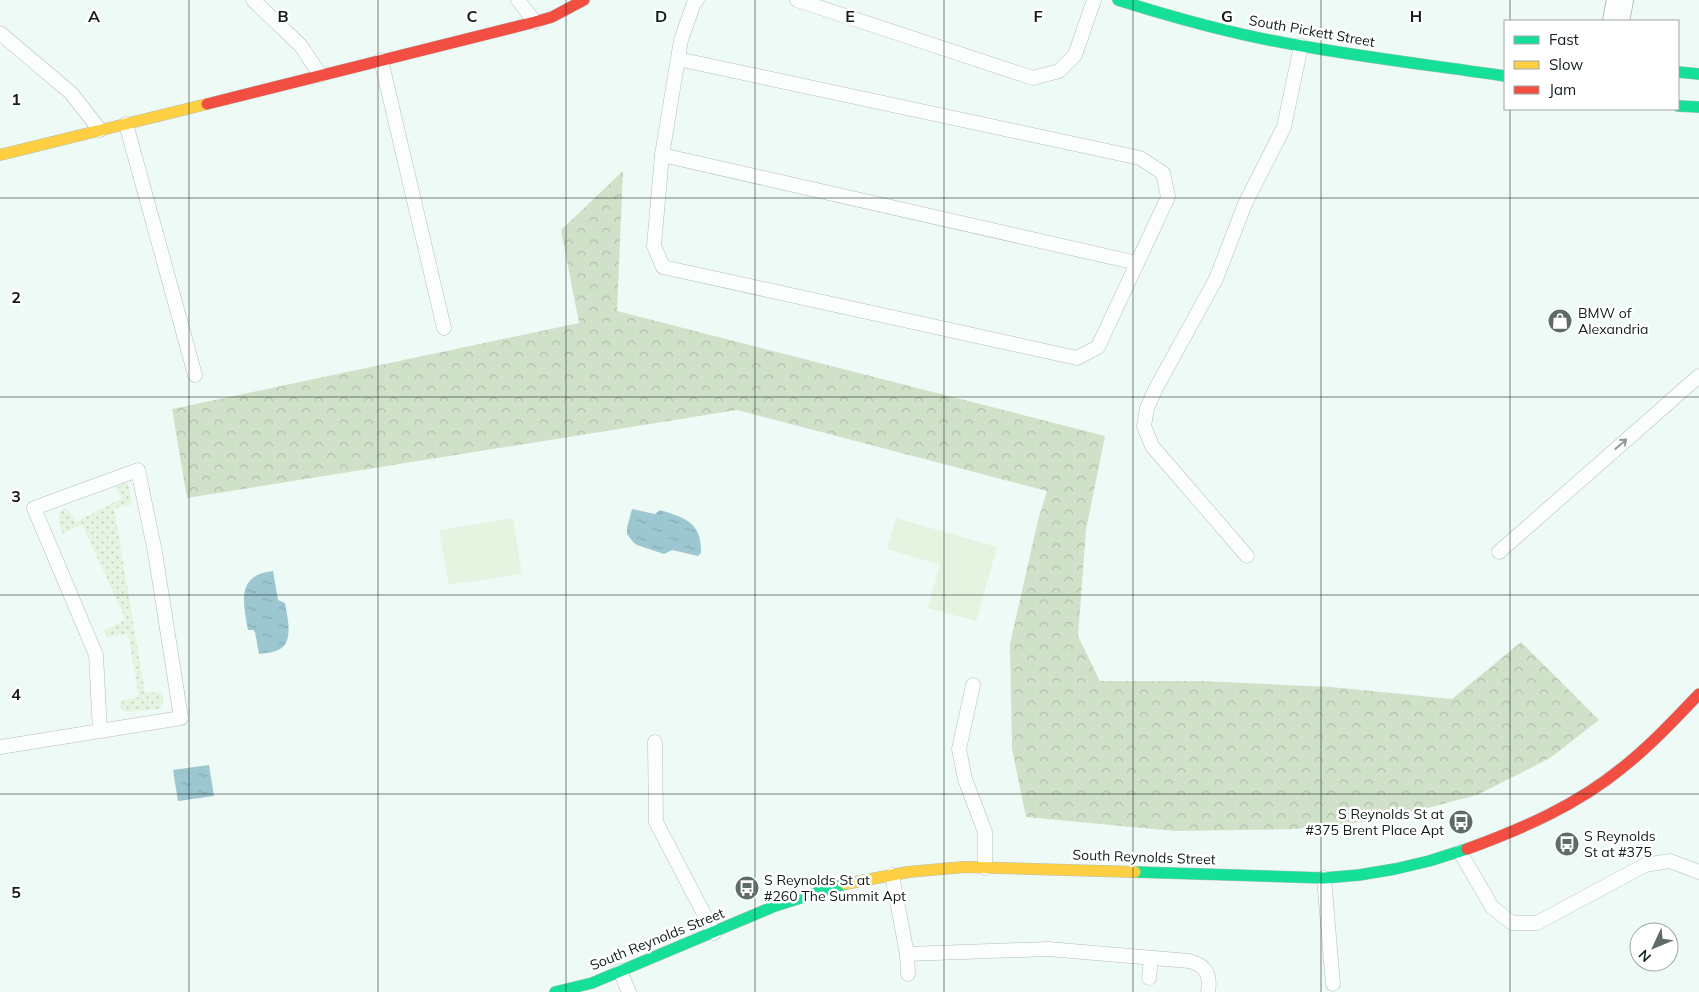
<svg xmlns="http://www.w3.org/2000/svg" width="1699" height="992" font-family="Mulish,sans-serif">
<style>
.forest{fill:url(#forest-crowns)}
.park{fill:url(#park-dots)}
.pitch{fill:#e5f4e1}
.water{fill:url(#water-ripples)}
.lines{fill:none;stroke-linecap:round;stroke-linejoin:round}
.lane-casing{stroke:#b3bfbb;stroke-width:15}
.street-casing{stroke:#b3bfbb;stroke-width:28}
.fast-casing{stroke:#b3bfbb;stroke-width:12}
.slow-casing{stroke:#b3bfbb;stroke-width:12}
.jam-casing{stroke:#b3bfbb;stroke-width:12}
.lane{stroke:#fcfefe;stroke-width:14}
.street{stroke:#fcfefe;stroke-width:26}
.fast{stroke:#16e098;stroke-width:11}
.slow{stroke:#ffcf43;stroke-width:11}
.jam{stroke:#f24e42;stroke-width:11}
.oneway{stroke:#929997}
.grid{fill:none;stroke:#111e1a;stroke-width:1;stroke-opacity:0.55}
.labels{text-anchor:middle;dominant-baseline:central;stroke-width:5;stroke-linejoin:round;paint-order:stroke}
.street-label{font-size:14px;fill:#111e1a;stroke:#fff}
.poi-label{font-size:14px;fill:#111e1a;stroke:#fff;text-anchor:start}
.grid-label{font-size:16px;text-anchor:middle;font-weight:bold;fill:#111e1a;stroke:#fff;stroke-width:5;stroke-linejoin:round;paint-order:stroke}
</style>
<defs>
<pattern id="forest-crowns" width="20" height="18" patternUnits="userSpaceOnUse" patternTransform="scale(1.25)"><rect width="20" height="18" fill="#cfe1c8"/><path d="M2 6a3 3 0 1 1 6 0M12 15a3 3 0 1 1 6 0" fill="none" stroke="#b1c1ab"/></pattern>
<pattern id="park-dots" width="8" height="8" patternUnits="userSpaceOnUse" patternTransform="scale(1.25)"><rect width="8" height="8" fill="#e5f4e1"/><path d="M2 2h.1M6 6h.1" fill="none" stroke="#c3d1c0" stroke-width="1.8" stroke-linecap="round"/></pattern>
<pattern id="water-ripples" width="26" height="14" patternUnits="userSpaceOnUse" patternTransform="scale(1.25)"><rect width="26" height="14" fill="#9cc7d0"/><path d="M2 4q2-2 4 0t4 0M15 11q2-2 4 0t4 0" fill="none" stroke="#85aab2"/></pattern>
</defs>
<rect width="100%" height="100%" fill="#eefaf6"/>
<polygon class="forest" points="623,171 617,311 1105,436 1086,530 1078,636 1100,681 1201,681 1331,687 1452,699 1521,642 1599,720 1550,758 1477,795 1382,820 1295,829 1175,831 1026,817 1012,749 1010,644 1038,520 1047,491 737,410 187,498 172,409 579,323 561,230"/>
<polygon class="park" points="126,480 130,490 131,505 114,508 145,693 160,692 164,698 160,709 125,712 119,707 122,700 139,697 128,634 107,637 104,630 126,620 82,524 63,534 59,523 59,513 65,508 71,513 76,522 122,498 117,488 120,483"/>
<g class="pitch">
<polygon points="513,518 522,574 449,585 439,530"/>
<polygon points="896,518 997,547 976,621 928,608 940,565 887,549"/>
</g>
<g class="water">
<path d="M632,509l23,5 5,-4c25,8 42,12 41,43l-3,3 -26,-6 -8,4 -27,-9 -4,-3 -6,-8v-6z"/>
<path d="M273,571l5,29 7,3c2,13 10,40 -7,47 -6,3 -13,3 -19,4l-4,-22 -2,-2h-5c-5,-28 -12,-55 25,-59z"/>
<polygon points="209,765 214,796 178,801 173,770"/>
</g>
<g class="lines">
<defs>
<g id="lane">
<polyline points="253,0 301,46 320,75"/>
<polyline points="518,0 535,22"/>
<polyline points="797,0 1033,78 1059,71 1075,55 1094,0"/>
<polyline points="0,33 71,93 100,130"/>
<polyline points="678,59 1140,158 1163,173 1168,197 1098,347 1077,358 663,267 654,246 662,155 681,40 694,3 697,0"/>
<polyline points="381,60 444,328"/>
<polyline points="126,124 195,375"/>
<polyline points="662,155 1137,263"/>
<polyline points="1499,552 1699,376"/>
<polyline points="1247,556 1152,446 1144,426 1147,408 1155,390 1216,279 1245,204 1284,127 1301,46"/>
<polyline points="973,685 959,749 965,779 985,832 985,868"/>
<polyline points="655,742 656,822 714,933"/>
<polyline points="0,747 181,718 155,552 138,470 34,508 96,655 100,731"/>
<polyline points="1460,852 1492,907 1512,923 1537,923 1645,865 1670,861 1699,872"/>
<path d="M892,875l15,79 141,-5 141,12c17,4 22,14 19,31"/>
<polyline points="1324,878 1333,984"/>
<polyline points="907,954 908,974"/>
<polyline points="620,971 629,992"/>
<polyline points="1149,978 1151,958"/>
</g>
<polyline id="street" points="1616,21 1620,0"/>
<g id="fast">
<path d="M1118,0c60,19 122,36 184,46 67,12 135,20 203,30"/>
<polyline points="1678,72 1699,74"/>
<polyline points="1678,106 1699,107"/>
<polyline points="1135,872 1324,878 1359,875 1395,869 1429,861 1467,849"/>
<polyline points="555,992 592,983 775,906 845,884"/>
</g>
<g id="slow">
<polyline points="0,155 207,104"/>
<polyline points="845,884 908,872 964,867 1135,872"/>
</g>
<g id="jam">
<polyline points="207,104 535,22 552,17 584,0"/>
<path d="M1467,849c55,-20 110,-44 155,-81 28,-22 52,-48 77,-74"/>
</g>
</defs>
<use href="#lane" class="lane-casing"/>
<use href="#street" class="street-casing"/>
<use href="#fast" class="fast-casing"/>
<use href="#slow" class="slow-casing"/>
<use href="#jam" class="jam-casing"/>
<use href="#lane" class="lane"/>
<use href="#street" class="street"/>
<use href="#fast" class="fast"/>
<use href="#slow" class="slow"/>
<use href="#jam" class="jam"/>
</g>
<defs><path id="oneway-shaft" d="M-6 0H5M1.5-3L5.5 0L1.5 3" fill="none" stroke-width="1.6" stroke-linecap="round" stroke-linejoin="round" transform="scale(1.25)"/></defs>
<use class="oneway" href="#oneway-shaft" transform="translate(1621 444) rotate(-41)"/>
<path class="grid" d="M189,0v992M378,0v992M566,0v992M755,0v992M944,0v992M1133,0v992M1321,0v992M1510,0v21M1510,109v883M0,198h1699M0,397h1699M0,595h1699M0,794h1699"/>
<defs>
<symbol id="shop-disc" viewBox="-11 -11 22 22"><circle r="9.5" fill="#5e6b67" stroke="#fff"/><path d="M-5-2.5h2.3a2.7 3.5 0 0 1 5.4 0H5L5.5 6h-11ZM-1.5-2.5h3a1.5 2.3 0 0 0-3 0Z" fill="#fff"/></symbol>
<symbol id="bus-disc" viewBox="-11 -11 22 22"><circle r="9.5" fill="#5e6b67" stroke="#fff"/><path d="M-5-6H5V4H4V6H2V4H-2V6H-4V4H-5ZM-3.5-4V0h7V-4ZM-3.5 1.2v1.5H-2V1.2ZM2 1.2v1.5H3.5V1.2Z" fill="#fff"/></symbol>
</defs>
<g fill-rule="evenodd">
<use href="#shop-disc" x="1546" y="307" width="28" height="28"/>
<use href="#bus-disc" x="1447" y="808" width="28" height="28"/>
<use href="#bus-disc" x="1553" y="830" width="28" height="28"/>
<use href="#bus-disc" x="733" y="874" width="28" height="28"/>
</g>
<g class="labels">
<g class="street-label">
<text transform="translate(1312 31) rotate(10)">South Pickett Street</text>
<text transform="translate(1144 857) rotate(2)">South Reynolds Street</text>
<text transform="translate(657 939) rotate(-22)">South Reynolds Street</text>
</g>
<g class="poi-label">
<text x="1578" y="313">BMW of<tspan x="1578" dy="16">Alexandria</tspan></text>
<text x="1444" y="814" text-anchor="end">S Reynolds St at<tspan x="1444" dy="16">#375 Brent Place Apt</tspan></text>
<text x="1584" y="836">S Reynolds<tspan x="1584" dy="16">St at #375</tspan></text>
<text x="764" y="880">S Reynolds St at<tspan x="764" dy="16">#260 The Summit Apt</tspan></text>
</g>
</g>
<g class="grid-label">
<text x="94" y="22">A</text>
<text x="283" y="22">B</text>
<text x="472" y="22">C</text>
<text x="661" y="22">D</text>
<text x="850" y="22">E</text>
<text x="1038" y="22">F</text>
<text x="1227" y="22">G</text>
<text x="1416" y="22">H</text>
<text x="16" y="105">1</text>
<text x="16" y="303">2</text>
<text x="16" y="502">3</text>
<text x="16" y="700">4</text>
<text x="16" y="898">5</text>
</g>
<rect x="1504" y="20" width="175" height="90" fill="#ffffff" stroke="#a0a5a3"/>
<rect x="1514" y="36" width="25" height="8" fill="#16e098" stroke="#a0a5a3"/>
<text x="1549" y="45" font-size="15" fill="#111e1a">Fast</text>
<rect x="1514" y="61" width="25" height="8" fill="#ffcf43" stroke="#a0a5a3"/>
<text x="1549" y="70" font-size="15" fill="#111e1a">Slow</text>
<rect x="1514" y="86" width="25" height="8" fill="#f24e42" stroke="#a0a5a3"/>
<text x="1549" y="95" font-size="15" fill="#111e1a">Jam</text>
<g transform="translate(1654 947) rotate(226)"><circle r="24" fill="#ffffff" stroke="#a0a5a3"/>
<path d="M0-4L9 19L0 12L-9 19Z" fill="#5e6b67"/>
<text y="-8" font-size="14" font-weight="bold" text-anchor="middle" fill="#111e1a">N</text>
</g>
</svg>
